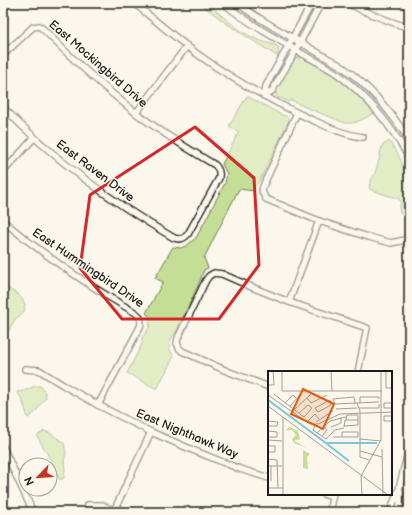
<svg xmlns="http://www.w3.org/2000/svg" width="412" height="515" font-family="'Balsamiq Sans',sans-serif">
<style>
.green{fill:#c4de95;stroke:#707d58}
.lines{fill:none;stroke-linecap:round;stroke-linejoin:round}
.minor-casing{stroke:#1c1c1c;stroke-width:8}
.minor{stroke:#fbf7ec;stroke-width:5.5}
.marked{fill:none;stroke:#d62828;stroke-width:3;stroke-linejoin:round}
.labels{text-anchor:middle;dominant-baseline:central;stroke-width:3;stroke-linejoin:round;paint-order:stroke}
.street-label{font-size:12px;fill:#1c1c1c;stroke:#fbf7ec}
.inset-river{fill:none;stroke:#7dc7dd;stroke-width:2}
.inset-road{fill:none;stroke:#a29f99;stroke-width:1}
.view{fill:#e8590c;fill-opacity:0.15;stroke:#e8590c;stroke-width:2}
.inset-edge{fill:none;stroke:#1c1c1c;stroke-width:2}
</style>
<rect width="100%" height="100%" fill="#fbf7ec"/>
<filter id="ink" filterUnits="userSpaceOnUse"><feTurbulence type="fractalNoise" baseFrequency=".025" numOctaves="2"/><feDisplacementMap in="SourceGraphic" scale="8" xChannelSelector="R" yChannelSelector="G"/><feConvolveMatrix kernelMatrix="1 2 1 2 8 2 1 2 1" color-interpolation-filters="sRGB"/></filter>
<g filter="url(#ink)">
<g class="green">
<path d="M199,3h9c20,19 40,37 68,42l3,3 -1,5 -1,3 -47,-30z"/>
<path d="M300,57c28,9 54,34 74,56 -9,5 -19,12 -29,10l-40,-16 -14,-7 -2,2 -8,-4h-3l-2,-2v-6l18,-31z"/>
<path d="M247,96l35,19c4,1 6,1 7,5l-29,60 -5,6 -1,5 -15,-2 -35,69 4,10 -4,2 -7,18 -21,44c-6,7 -10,16 -2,24l-17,33 -30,-16 15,-29v-6l7,-10 1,-7v-4l-4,-4 17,-31 -8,-4 18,-31 8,1 5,-2 10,-8 29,-55 2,-9 -5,-10 17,-32 -10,-6z"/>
<polygon points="389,141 398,154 401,161 409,186 409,215 402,215 400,213 399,209 401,202 399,199 371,190 369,188 370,182 375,173 379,160 381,150 382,146"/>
<path d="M3,285c9,7 18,8 22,20l-1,2 1,3 -3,4 -7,5 -12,22z"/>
<path d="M35,386h5l5,6 1,6c-7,6 -9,16 -18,20l-6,-19 -5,-7 7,-1z"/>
<polygon points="44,431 50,433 64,443 66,453 64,460 65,469 64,478 60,480 53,464 37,436"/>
</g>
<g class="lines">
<defs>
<g id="minor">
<path d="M134,3c22,18 43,36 66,53 34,24 71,45 108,62 18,8 36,17 55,19"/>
<path d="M223,3c20,16 43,30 66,43 16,10 34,18 50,29 29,22 52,50 70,83"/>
<path d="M237,3c22,16 46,30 70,43 12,8 25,14 37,22 26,19 48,45 65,72"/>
<path d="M347,3c20,10 41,18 62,25"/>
<polyline points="3,9 7,3"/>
<polyline points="362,10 365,3"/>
<path d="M3,55l30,-28 6,-1 4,3c29,30 60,58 93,84 25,19 52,36 79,52 4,4 5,7 4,13l-31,56c-4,5 -8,6 -14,4 -62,-36 -121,-79 -171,-131"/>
<polyline points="264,96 272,91 296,50 321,3"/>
<polyline points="264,96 266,86 312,3"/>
<polyline points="136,113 187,46"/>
<path d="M297,113l-34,73c-2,6 0,8 3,13l53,22 46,15 26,7 14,-3"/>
<polyline points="3,172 34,138"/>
<path d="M3,221c42,35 86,65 133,92 5,4 6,8 4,14l-42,78"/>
<polyline points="289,302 319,221"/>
<polyline points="25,369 39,370 63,385 98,405 151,432 195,451 240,469 269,478"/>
<polyline points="269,387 227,371 182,351 179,348 177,343 178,338 206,280 209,276 214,273 222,274 254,288 289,302 367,328 358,372"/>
<polyline points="3,447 33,512"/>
<polyline points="400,491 400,512"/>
<polyline points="323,494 332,497"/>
<polyline points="88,505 102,505 117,512"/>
<polyline points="114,511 151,432"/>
<polyline points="329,512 333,494"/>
<polyline points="391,512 393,504 399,489 409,448"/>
</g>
</defs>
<use href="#minor" class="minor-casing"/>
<use href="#minor" class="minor"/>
</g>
</g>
<path d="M0 0H412V515H0ZM195,127l59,51 5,87 -40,54h-97l-42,-51 10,-73z" fill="#fbf7ec" fill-opacity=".55" fill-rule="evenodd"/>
<path class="marked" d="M195,127l59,51 5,87 -40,54h-97l-42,-51 10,-73z"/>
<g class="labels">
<g class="street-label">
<text transform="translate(98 64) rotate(41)">East Mockingbird Drive</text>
<text transform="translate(95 171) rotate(37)">East Raven Drive</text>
<text transform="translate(88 268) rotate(34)">East Hummingbird Drive</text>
<text transform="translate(187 434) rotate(23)">East Nighthawk Way</text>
</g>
</g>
<g transform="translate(268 371)">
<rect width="124" height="124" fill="#fbf7ec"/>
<path d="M21,56l9,4 2,8 -6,2 13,7 -13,-5 -2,-4 4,-4 -4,-5h-6zM35,79l7,4 -3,3 1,12 -5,-1z" fill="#c4de95"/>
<path class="inset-river" d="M0,29l58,43h51M59,73l22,17"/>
<path class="inset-road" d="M14,0v20h100M63,0l1,20M118,0v17h6M0,14h6l-1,-14M6,23l1,1 29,22 8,-9 -4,-3 -9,8M0,24l42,29h8l22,-10 52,-2M39,27l4,5 16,-8M62,29l1,5 -13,7 -3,-4zM17,32l8,-8 4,4M87,32l-1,-6 -21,2 2,5 44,-2M89,32l3,8v46l9,3M92,32v-6h19v2M124,32h-8v5h8M0,35l120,89M22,35l11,-12M91,37h20v-4M68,38l21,-1M26,39l17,-16M124,45h-8v5h8M0,50l10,1 -1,4h-9M40,50l7,-7 4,5M48,51l17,-11M47,55l-2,4 13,9 9,-9 9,-2M76,55l14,-1v-10h-11l-1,5M63,56l10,-4v-6M76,56l1,-7h13M0,60l9,1v5h-9M49,62l13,-12 16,-4M54,65l5,-6 -4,-5M65,66h25v-5h-16v5M92,68l21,2M0,69l14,1M0,75h7v6h-7M114,78l1,46M92,80l22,6M0,88l9,1 1,28M0,95h14M3,95v15M0,117h15M15,124v-78M94,124l-1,-19 20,-36v-69"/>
<path class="view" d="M35,18l31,15 -11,25 -32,-15z"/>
<rect width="124" height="124" class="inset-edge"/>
</g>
<rect width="412" height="515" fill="none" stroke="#fbf7ec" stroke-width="16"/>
<rect x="8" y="8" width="396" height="499" fill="none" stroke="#1c1c1c" stroke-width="1.5" filter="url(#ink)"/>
<g transform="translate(38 477) rotate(245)"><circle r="19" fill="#fbf7ec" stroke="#a29f99"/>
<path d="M0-3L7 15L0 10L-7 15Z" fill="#c8321e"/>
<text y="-6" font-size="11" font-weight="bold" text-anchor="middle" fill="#1c1c1c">N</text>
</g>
</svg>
